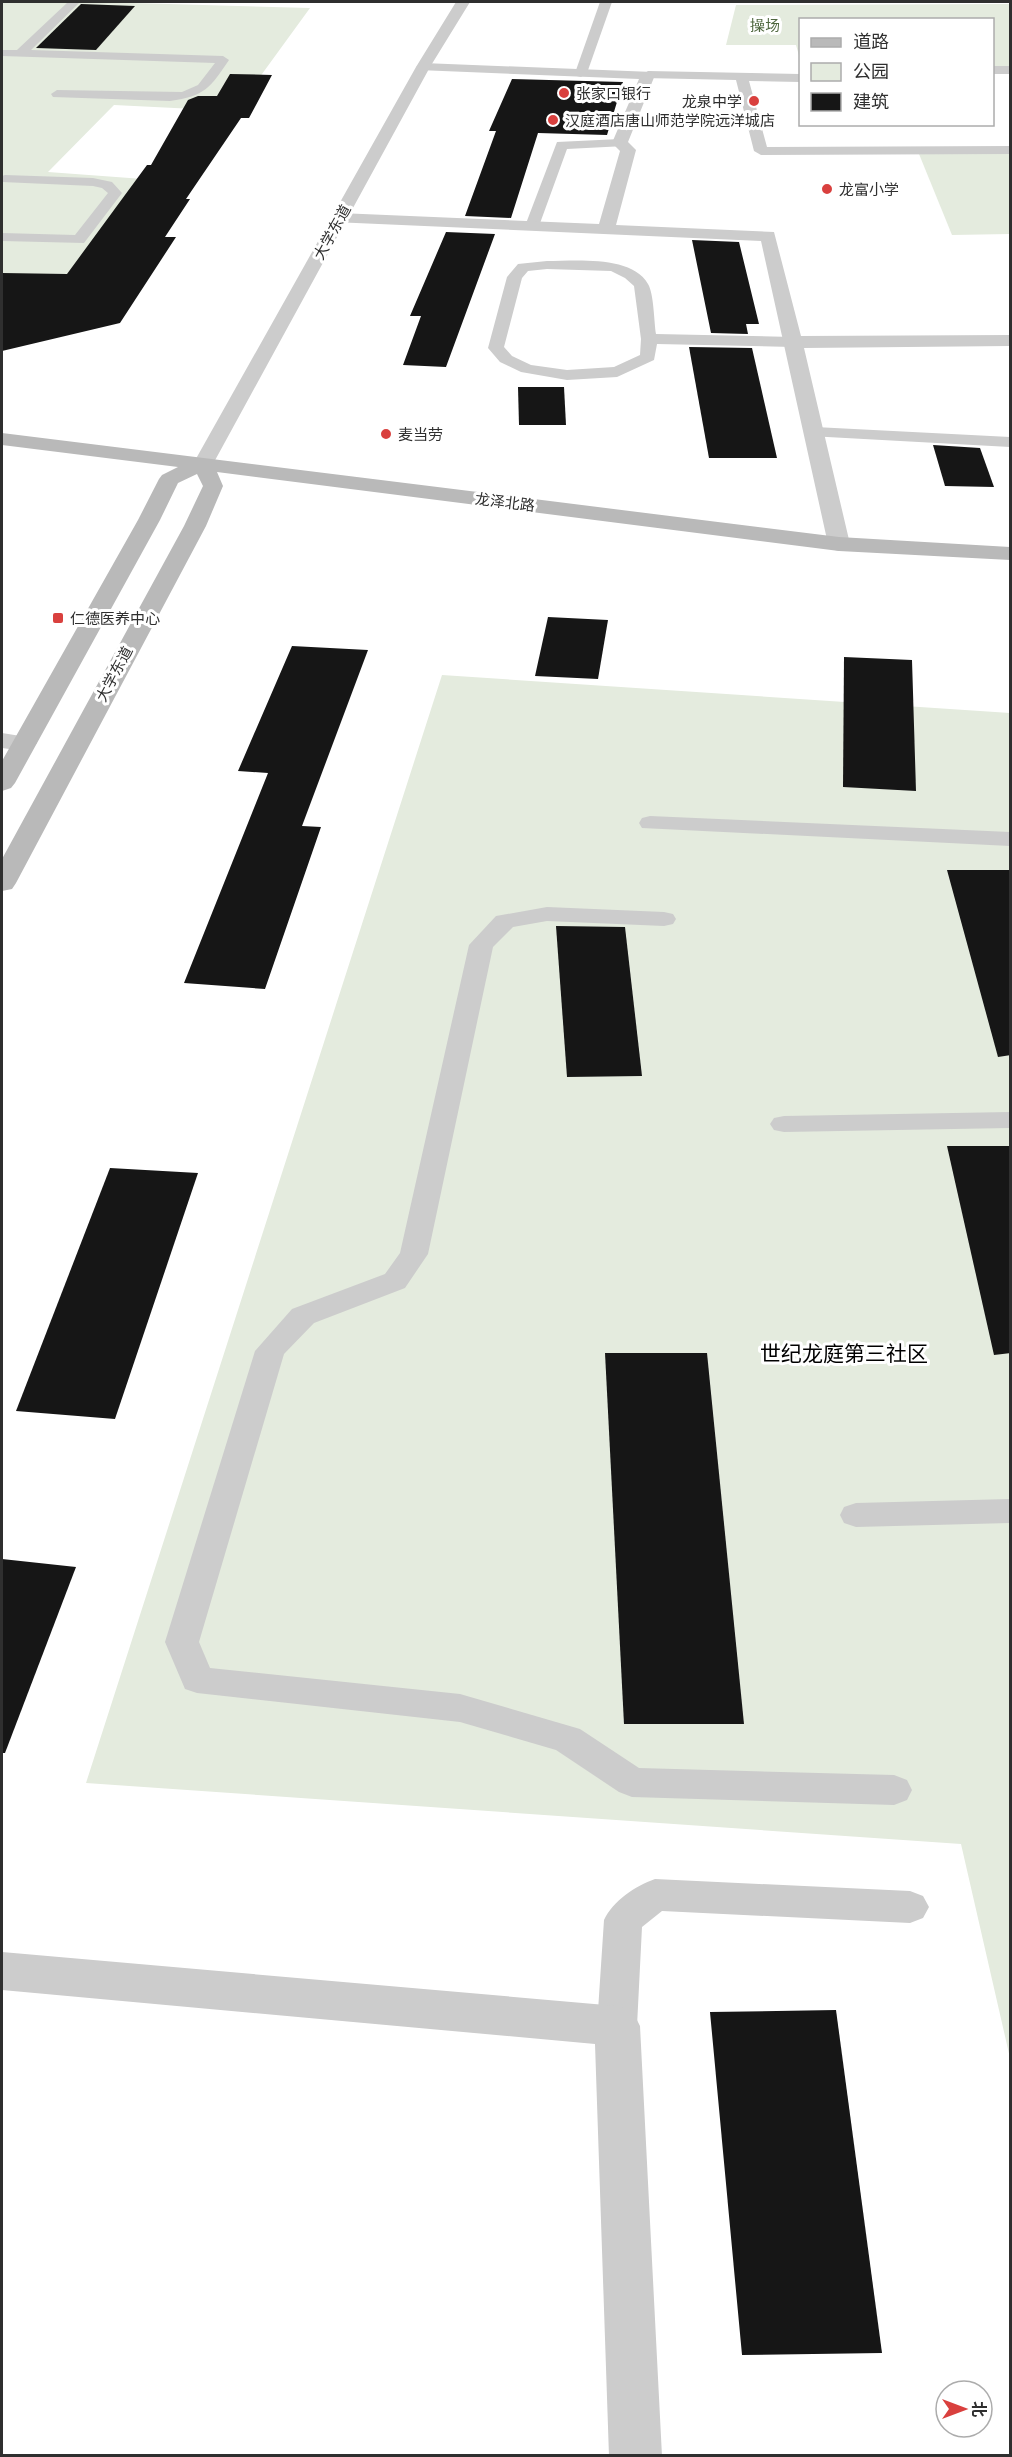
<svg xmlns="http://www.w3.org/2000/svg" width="1012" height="2457" font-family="'Archivo Narrow','Noto Sans SC',sans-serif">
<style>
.green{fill:#e4ebde}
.building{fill:#161616}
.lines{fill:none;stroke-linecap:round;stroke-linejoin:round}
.service{fill:#ccc;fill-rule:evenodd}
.minor{fill:#ccc;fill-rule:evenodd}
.tertiary{fill:#ccc;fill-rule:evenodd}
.secondary{fill:#b9b9b9;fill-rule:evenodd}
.poi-dot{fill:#d9403e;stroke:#fff;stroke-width:2}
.labels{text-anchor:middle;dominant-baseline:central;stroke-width:6;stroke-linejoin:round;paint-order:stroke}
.far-park-label{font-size:15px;fill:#4f673f;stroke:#fff}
.far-poi-label{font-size:15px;fill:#2f2f2f;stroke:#fff;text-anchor:start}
.far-street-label{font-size:15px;fill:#2f2f2f;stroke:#fff}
.quarter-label{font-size:21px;fill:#000;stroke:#fff}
</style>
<rect width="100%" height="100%" fill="#fff"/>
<g class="green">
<polygon points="2,2 98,2 310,8 235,111 114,105 48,172 184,182 86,282 2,276"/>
<polygon points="1010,4 1010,67 993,67 992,20 800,20 800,59 796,45 726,45 736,5"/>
<polygon points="919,154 1010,154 1010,234 952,235"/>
<polygon points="442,675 1010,713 1010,2058 961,1844 86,1783"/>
</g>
<g class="building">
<polygon points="81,4 135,6 96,50 36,48"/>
<polygon points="230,74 272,75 249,118 241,118 186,199 190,199 165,237 176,237 120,323 2,351 2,273 67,274 147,165 151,165 188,100 198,96 217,96"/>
<polygon points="512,79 623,82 607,135 538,133 511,218 465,216 496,131 489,131"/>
<polygon points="446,232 495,234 446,367 403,365 421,316 410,316"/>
<polygon points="692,240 739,242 759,324 746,324 748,334 711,333"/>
<polygon points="689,347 752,348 777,458 709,458"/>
<polygon points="518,387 564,387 566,425 519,425"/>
<polygon points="933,445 980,448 994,487 945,486"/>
<polygon points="548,617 608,620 598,679 535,676"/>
<polygon points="292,646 368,650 302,826 321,827 265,989 184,983 268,773 238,771"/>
<polygon points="844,657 912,660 916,791 843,787"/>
<polygon points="947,870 1011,870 1011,1055 998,1057"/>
<polygon points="556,926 625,927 642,1076 567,1077"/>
<polygon points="947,1146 1011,1146 1011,1353 994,1355"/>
<polygon points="110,1168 198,1173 115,1419 16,1411"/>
<polygon points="605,1353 707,1353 744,1724 624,1724"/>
<polygon points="2,1559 76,1567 5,1753 2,1753"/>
<polygon points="836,2010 882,2353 742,2355 710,2012"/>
</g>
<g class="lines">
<g class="service">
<path d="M68,2h12l-49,48 192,6 6,4c-19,28 -24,36 -59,41l-117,-4 -2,-3 6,-4 125,2 16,-7 17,-22 -213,-7v-6h15z"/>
<polygon points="600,2 612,2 587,73 581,77 577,76 575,73"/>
<rect x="992" y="66" width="18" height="8"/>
<polygon points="648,71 800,74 800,82 749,81 767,147 1010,146 1010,154 761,155 754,151 736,80 644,78 642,75"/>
<polygon points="620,139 625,140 627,143 625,146 567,149 539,226 532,230 527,229 525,226 557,142"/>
<polygon points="5,175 93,178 112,182 122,193 84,243 2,241 2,233 75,235 108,193 102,188 93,186 2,182 2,176"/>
<path d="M547,261c28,0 85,-6 101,23 6,10 6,38 8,50l137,3 8,5 -8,5 -136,-3 -3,16 -37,17 -50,3 -46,-8 -21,-10 -12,-14 19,-71 11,-13zM547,269l64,2 14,7 9,8 7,53 -1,16 -26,12 -47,3 -36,-5 -19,-9 -8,-9 18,-69 6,-7z"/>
<polygon points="815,427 1010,437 1010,447 809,436 806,432 809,428"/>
<polygon points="650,816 1010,832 1010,846 642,828 639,823 642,818"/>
<polygon points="547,907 664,912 673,914 676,919 673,924 664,926 547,921 513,927 493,947 428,1254 405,1288 314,1323 284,1354 199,1642 210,1668 460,1694 580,1729 639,1768 894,1775 907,1780 912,1790 907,1800 894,1805 632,1797 619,1792 556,1750 460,1722 197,1693 185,1689 165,1642 255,1351 292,1309 385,1274 400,1253 469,945 496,916"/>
<polygon points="1010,1112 1010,1128 784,1132 774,1130 770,1124 774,1118 784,1116"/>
<polygon points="1010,1499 1010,1523 856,1527 844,1523 840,1515 844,1507 856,1503"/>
<path d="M655,1879l255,12 13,5 6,11 -6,11 -13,5 -248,-12 -20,16 -5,99 -6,12 -14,5 -14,-5 -6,-12 7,-106c9,-19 31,-34 51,-41z"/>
</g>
<g class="minor">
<polygon points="423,63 653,72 655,75 628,142 636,150 616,225 774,232 801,336 1010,335 1010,346 804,348 850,544 847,549 839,551 831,549 828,544 761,241 333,222 331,218 339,213 599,224 620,151 612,143 639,79 418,70 416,67"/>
<polygon points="2,733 33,738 37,743 33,748 24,751 2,748"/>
<polygon points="2,1952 617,2006 633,2012 640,2026 662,2456 609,2456 595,2044 2,1990"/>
</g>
<polygon class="tertiary" points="456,2 470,2 430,67 213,464 210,468 203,470 196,468 193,464 416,67"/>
<polygon class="secondary" points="2,433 839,537 1010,547 1010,560 839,551 217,472 223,486 206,526 16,883 12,889 2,891 2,859 184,526 203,486 197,474 178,483 160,520 15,783 11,788 2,791 2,761 138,520 159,479 162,475 178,467 2,445"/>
</g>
<g class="poi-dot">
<circle cx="564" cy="93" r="6"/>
<circle cx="754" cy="101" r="6"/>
<circle cx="553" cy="120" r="6"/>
<circle cx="827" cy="189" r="6"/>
<circle cx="386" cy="434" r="6"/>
<rect x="52" y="612" width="12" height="12" rx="3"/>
</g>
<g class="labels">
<g class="far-park-label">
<text x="765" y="25">操场</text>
</g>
<g class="far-poi-label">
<text x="576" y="93">张家口银行</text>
<text x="742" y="101" text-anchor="end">龙泉中学</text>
<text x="565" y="120">汉庭酒店唐山师范学院远洋城店</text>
<text x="839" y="189">龙富小学</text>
<text x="398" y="434">麦当劳</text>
<text x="70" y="618">仁德医养中心</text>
</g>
<g class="far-street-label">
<text transform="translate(332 232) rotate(-61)">大学东道</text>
<text transform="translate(505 502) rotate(7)">龙泽北路</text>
<text transform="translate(114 674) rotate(-62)">大学东道</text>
</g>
<g class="quarter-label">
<text x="844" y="1353">世纪龙庭第三社区</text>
</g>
</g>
<rect width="1012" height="2457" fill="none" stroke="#2f2f2f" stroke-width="6"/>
<rect x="799" y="18" width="195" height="108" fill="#ffffff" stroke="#acacac" stroke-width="1.5"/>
<rect x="811" y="38" width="30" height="9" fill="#b9b9b9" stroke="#acacac" stroke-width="1.5"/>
<text x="853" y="48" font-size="18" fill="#2f2f2f">道路</text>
<rect x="811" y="63" width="30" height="18" fill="#e4ebde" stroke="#acacac" stroke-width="1.5"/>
<text x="853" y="78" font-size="18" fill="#2f2f2f">公园</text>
<rect x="811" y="93" width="30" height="18" fill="#161616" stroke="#acacac" stroke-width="1.5"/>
<text x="853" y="108" font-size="18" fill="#2f2f2f">建筑</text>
<g transform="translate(964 2409) rotate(90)"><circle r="28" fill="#ffffff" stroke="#acacac" stroke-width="1.5"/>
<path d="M0-4.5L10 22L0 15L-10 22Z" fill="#d9403e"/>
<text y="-9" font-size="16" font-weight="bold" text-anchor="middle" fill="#2f2f2f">北</text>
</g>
</svg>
